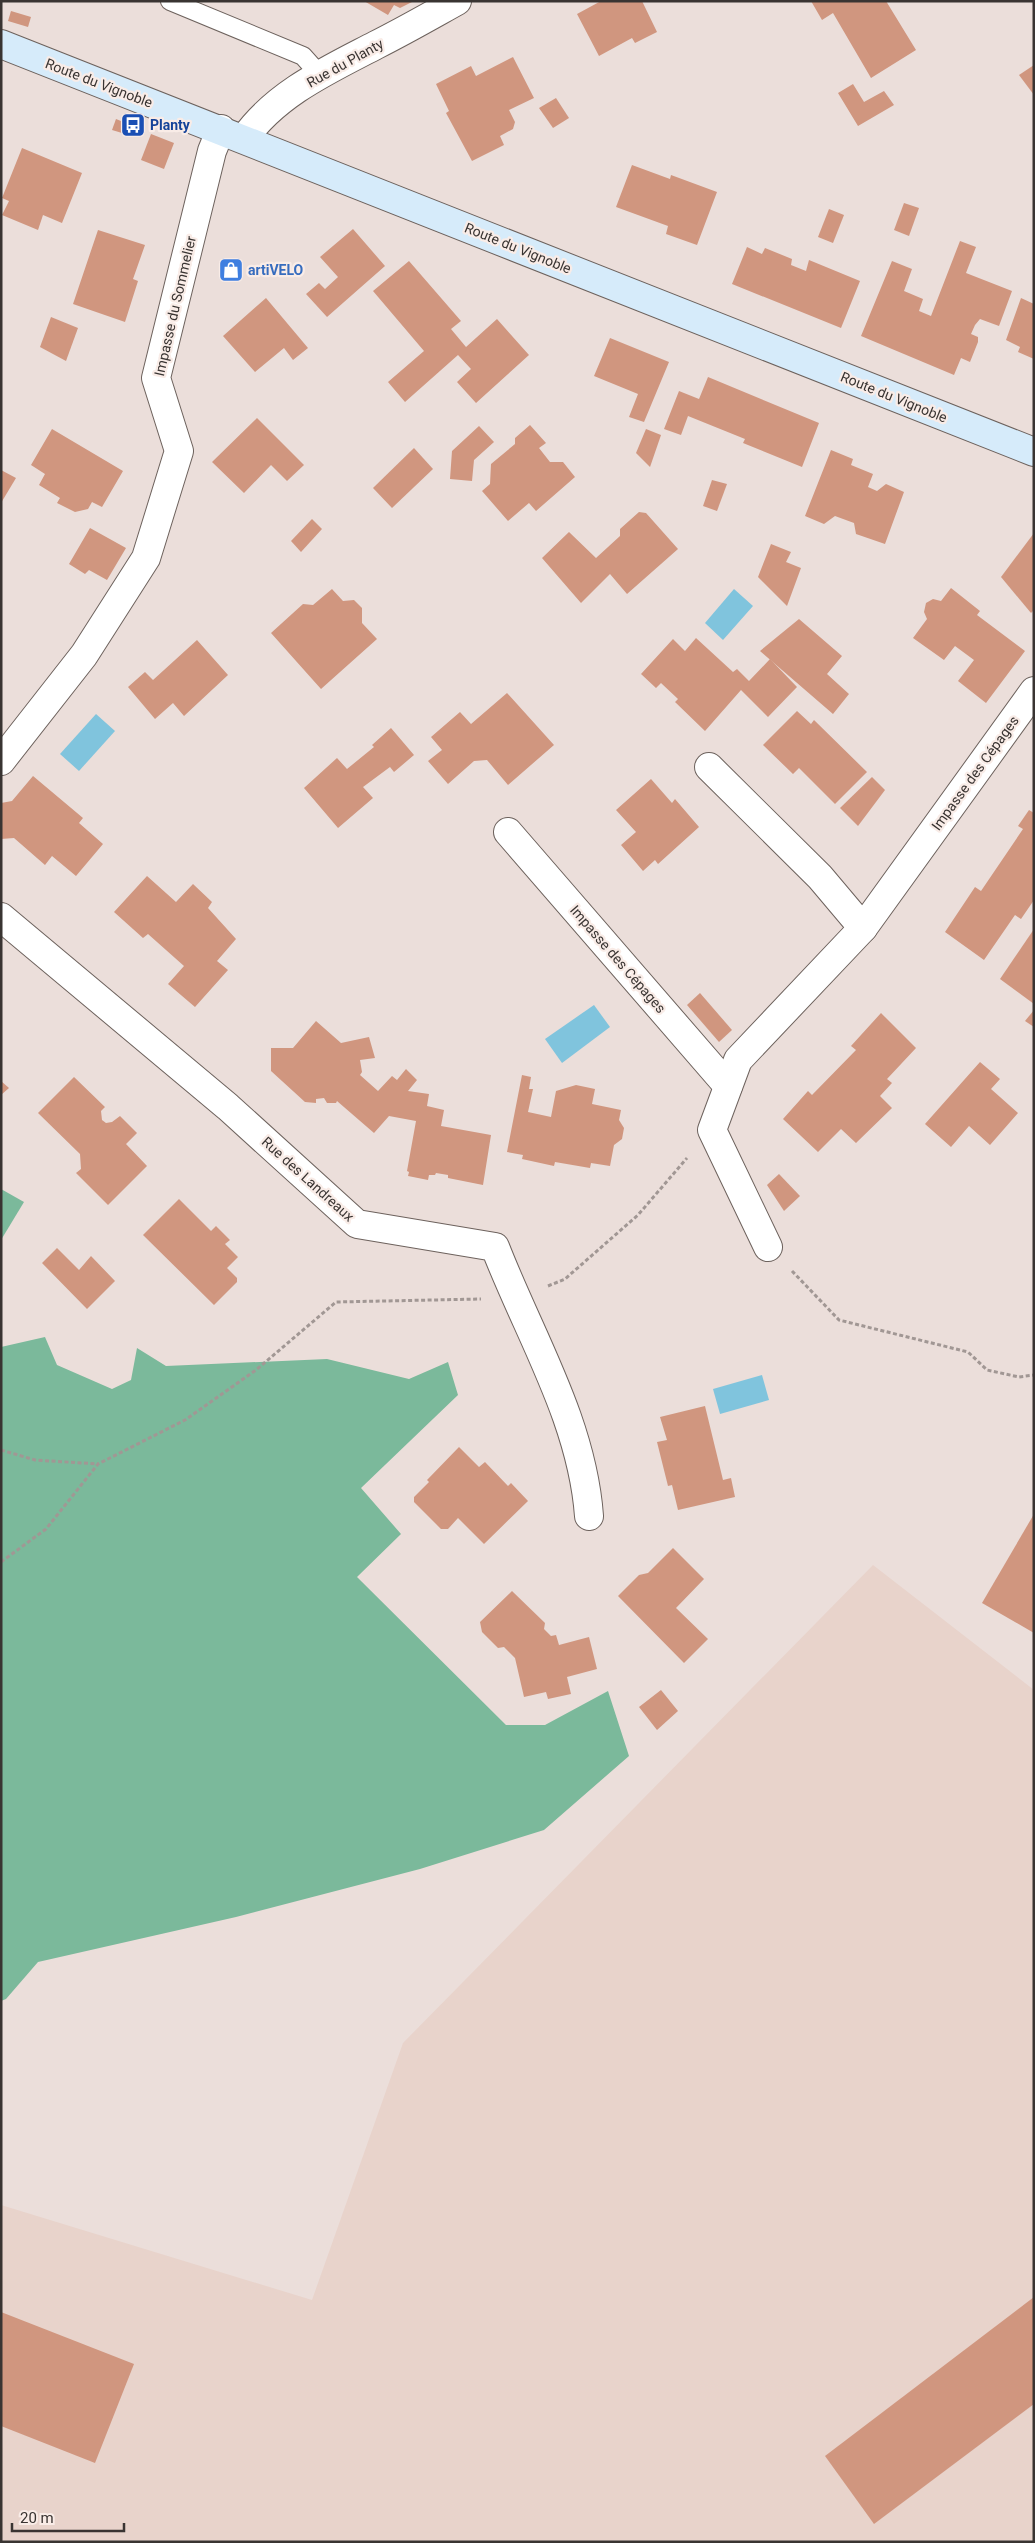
<svg xmlns="http://www.w3.org/2000/svg" width="1035" height="2543" font-family="Roboto,sans-serif">
<style>
.built{fill:#e8d3cb}
.forest{fill:#7bb99b}
.water{fill:#80c4dd}
.building{fill:#d0967f}
.lines{fill:none;stroke-linecap:round;stroke-linejoin:round}
.lane-casing{stroke:#6d625d;stroke-width:20}
.street-casing{stroke:#6d625d;stroke-width:30}
.secondary-casing{stroke:#6d625d;stroke-width:30}
.path{stroke:#a19794;stroke-width:3;stroke-dasharray:4 2.5;stroke-linecap:butt}
.lane{stroke:#fff;stroke-width:18}
.street{stroke:#fff;stroke-width:28}
.secondary{stroke:#d6ebfa;stroke-width:28}
.labels{text-anchor:middle;dominant-baseline:central;stroke-width:4.5;stroke-linejoin:round;paint-order:stroke}
.street-label{font-size:14px;fill:#393432;stroke:#f9ece7}
.transit-label{font-size:14px;font-weight:bold;fill:#164399;stroke:#f9ece7;text-anchor:start}
.shop-label{font-size:14px;font-weight:bold;fill:#366cbe;stroke:#f9ece7;text-anchor:start}
</style>
<rect width="100%" height="100%" fill="#ebdeda"/>
<polygon class="built" points="873,1565 1034,1690 1034,2542 1,2542 1,2205 312,2300 403,2043"/>
<g class="forest">
<polygon points="1,1189 24,1202 1,1240"/>
<polygon points="45,1337 57,1365 112,1389 131,1380 137,1348 166,1366 327,1359 409,1379 448,1362 458,1395 361,1488 401,1534 357,1577 506,1725 545,1725 608,1691 629,1756 544,1830 420,1869 236,1917 38,1962 6,1999 1,2001 1,1347"/>
</g>
<g class="water">
<polygon points="734,589 753,606 723,640 705,623"/>
<polygon points="96,714 115,731 79,771 60,754"/>
<polygon points="594,1005 610,1027 562,1063 545,1039"/>
<polygon points="762,1375 769,1400 720,1414 713,1389"/>
</g>
<g class="building">
<polygon points="364,1 414,1 400,8 394,5 388,15"/>
<polygon points="601,1 642,1 657,32 635,43 632,38 599,56 577,14"/>
<polygon points="811,1 886,1 916,50 871,78 833,13 822,20"/>
<polygon points="11,11 31,17 28,27 8,21"/>
<polygon points="513,57 534,98 509,110 515,122 513,129 500,136 504,145 472,161 446,113 449,111 436,84 471,66 476,76"/>
<polygon points="1034,65 1034,95 1019,75"/>
<polygon points="853,84 864,102 884,91 894,105 858,126 838,93"/>
<polygon points="556,98 569,118 553,128 539,108"/>
<polygon points="116,119 136,127 132,136 112,130"/>
<polygon points="151,134 174,143 164,169 141,160"/>
<polygon points="22,148 82,173 62,223 43,215 38,230 2,215 9,201 2,198"/>
<polygon points="632,165 670,179 671,175 717,192 697,245 666,234 668,226 616,207"/>
<polygon points="904,203 919,208 909,236 894,230"/>
<polygon points="829,209 844,215 833,243 818,237"/>
<polygon points="353,229 385,266 327,317 306,294 319,283 325,289 338,277 320,257"/>
<polygon points="98,230 145,245 133,279 138,281 125,322 73,304"/>
<polygon points="960,241 976,247 966,273 1012,291 999,326 980,319 975,325 971,334 978,337 978,342 970,362 961,358 954,375 861,336 892,261 912,269 904,291 923,299 919,311 931,316"/>
<polygon points="747,247 762,254 765,248 792,259 791,265 806,271 809,260 860,281 841,328 732,284"/>
<polygon points="409,261 461,321 451,329 466,347 497,319 529,355 476,403 457,382 471,369 458,355 405,402 388,382 424,351 373,291"/>
<polygon points="266,298 308,348 293,360 284,348 255,372 223,336"/>
<polygon points="1021,298 1034,304 1034,359 1018,352 1020,347 1006,340"/>
<polygon points="51,317 78,328 66,361 40,347"/>
<polygon points="610,338 669,362 644,422 629,417 638,394 594,376"/>
<polygon points="708,377 819,423 802,467 743,443 745,439 688,416 681,435 664,429 679,391 699,399"/>
<polygon points="257,418 304,465 287,481 271,465 244,493 212,462"/>
<polygon points="530,425 546,443 539,448 550,462 563,462 575,477 536,511 529,503 508,521 482,491 490,484 491,464 515,444 515,438"/>
<polygon points="479,426 494,442 474,460 472,481 450,479 452,451"/>
<polygon points="52,429 123,471 102,507 92,502 88,509 75,512 57,503 60,498 39,485 45,474 31,465"/>
<polygon points="646,429 661,435 650,467 636,453"/>
<polygon points="414,448 433,469 392,508 373,488"/>
<polygon points="831,450 853,459 851,465 873,474 868,487 877,491 886,484 904,492 885,544 856,534 854,523 835,516 824,524 805,516"/>
<polygon points="1,470 16,478 1,503"/>
<polygon points="712,480 727,484 717,511 703,506"/>
<polygon points="639,512 646,513 678,549 627,594 610,574 581,603 542,558 569,532 596,558 620,536 620,529"/>
<polygon points="312,519 322,529 301,552 291,541"/>
<polygon points="90,528 126,548 107,580 89,570 85,574 69,564"/>
<polygon points="1034,533 1034,610 1031,613 1001,577"/>
<polygon points="771,544 791,552 786,562 801,568 787,606 758,577"/>
<polygon points="951,588 980,611 977,615 1025,651 986,703 958,681 974,660 955,646 944,660 913,638 927,619 924,612 926,603 933,599 941,601"/>
<polygon points="332,589 343,601 354,600 362,608 362,623 377,639 321,689 271,633 303,604 313,605"/>
<polygon points="799,619 842,656 827,674 849,694 833,714 760,651"/>
<polygon points="696,638 733,672 737,669 749,681 770,659 797,687 768,717 741,690 705,731 675,702 678,699 661,683 656,688 641,674 673,639 685,651"/>
<polygon points="197,640 228,675 184,716 173,703 155,719 128,687 145,672 153,680"/>
<polygon points="507,693 554,745 508,785 487,760 474,761 448,784 428,761 442,750 431,737 460,712 471,724"/>
<polygon points="797,711 811,724 814,720 867,772 835,804 799,768 793,774 763,745"/>
<polygon points="391,728 414,755 394,772 390,767 363,787 373,798 338,828 304,788 337,758 347,769 374,747 372,745"/>
<polygon points="33,776 83,818 79,823 103,844 76,876 52,856 45,865 14,838 1,839 1,803 12,801"/>
<polygon points="872,777 885,790 858,826 840,808"/>
<polygon points="651,779 672,803 675,799 699,827 658,864 655,860 643,871 621,845 636,832 616,810"/>
<polygon points="1029,810 1034,813 1034,900 1021,919 1015,915 984,960 945,932 975,887 981,891 1023,829 1018,826"/>
<polygon points="147,876 176,902 193,884 212,902 208,908 236,939 217,961 228,970 195,1007 168,984 184,966 148,934 143,938 114,912"/>
<polygon points="1034,929 1034,1004 1000,979"/>
<polygon points="700,993 732,1030 719,1042 687,1005"/>
<polygon points="1034,1010 1034,1027 1025,1021"/>
<polygon points="881,1013 916,1048 887,1079 892,1083 880,1096 892,1108 856,1143 841,1129 818,1152 783,1119 808,1091 812,1095 856,1050 851,1046"/>
<polygon points="316,1021 341,1043 369,1037 375,1058 360,1060 362,1072 360,1075 378,1091 392,1076 397,1080 406,1069 417,1080 408,1091 429,1094 427,1106 444,1110 441,1126 491,1135 483,1185 448,1178 448,1175 436,1173 435,1175 429,1175 428,1180 408,1176 409,1172 407,1171 416,1121 389,1116 374,1133 337,1101 336,1103 327,1103 324,1098 316,1099 316,1103 305,1102 271,1071 271,1048 293,1048"/>
<polygon points="980,1062 1000,1079 991,1089 1018,1113 990,1145 969,1126 951,1147 925,1124"/>
<polygon points="522,1075 531,1077 529,1089 533,1089 528,1112 551,1117 556,1091 576,1085 595,1089 592,1104 621,1110 619,1120 624,1128 622,1139 614,1145 610,1166 591,1163 590,1168 555,1162 554,1166 522,1159 523,1155 507,1152"/>
<polygon points="74,1077 105,1107 101,1111 102,1120 106,1123 112,1122 120,1116 137,1133 126,1144 147,1166 108,1205 76,1173 81,1169 80,1154 38,1113"/>
<polygon points="1,1081 9,1088 1,1095"/>
<polygon points="779,1174 800,1196 784,1211 767,1185"/>
<polygon points="179,1199 211,1231 216,1226 230,1240 225,1244 238,1257 227,1268 237,1278 237,1282 214,1305 143,1235"/>
<polygon points="57,1248 79,1270 91,1256 115,1281 87,1309 42,1263"/>
<polygon points="705,1406 723,1480 731,1478 735,1497 678,1510 672,1485 668,1486 657,1442 667,1440 660,1417"/>
<polygon points="459,1447 479,1467 485,1462 508,1486 511,1483 528,1501 484,1544 458,1518 448,1529 441,1529 414,1502 414,1497 429,1482 427,1480"/>
<polygon points="1034,1514 1034,1633 982,1603"/>
<polygon points="673,1548 704,1579 676,1608 708,1639 684,1663 618,1596 639,1575 648,1573"/>
<polygon points="512,1591 545,1623 544,1629 551,1636 556,1635 559,1645 589,1637 597,1669 567,1677 571,1694 548,1699 546,1692 524,1697 515,1658 504,1647 498,1648 482,1632 480,1622"/>
<polygon points="661,1690 678,1711 657,1730 639,1707"/>
<polygon points="1034,2297 1034,2404 874,2524 825,2456"/>
<polygon points="1,2312 134,2364 95,2463 1,2426"/>
</g>
<g class="lines">
<defs>
<polyline id="lane" points="170,1 303,56 320,75"/>
<g id="street">
<path d="M244,139c31,-45 84,-69 132,-94 28,-14 54,-29 81,-44"/>
<polyline points="1,761 84,655 146,558 179,451 156,378 212,151 221,129"/>
<polyline points="709,767 820,877 863,928"/>
<polyline points="508,832 728,1086"/>
<path d="M1,917l227,190 129,117 138,23c34,88 87,173 94,269"/>
<polyline points="768,1247 712,1130 738,1060 863,928 1034,691"/>
</g>
<polyline id="secondary" points="1,44 1034,452"/>
</defs>
<use href="#lane" class="lane-casing"/>
<use href="#street" class="street-casing"/>
<use href="#secondary" class="secondary-casing"/>
<g class="path">
<polyline points="792,1271 839,1320 968,1352 987,1370 1019,1377 1034,1375"/>
<polyline points="548,1286 565,1279 638,1215 687,1158"/>
<polyline points="1,1450 35,1460 98,1464"/>
<polyline points="1,1562 46,1529 98,1464 185,1420 256,1370 336,1302 481,1299"/>
</g>
<use href="#lane" class="lane"/>
<use href="#street" class="street"/>
<use href="#secondary" class="secondary"/>
</g>
<defs>
<symbol id="bus-square" viewBox="-11 -11 22 22"><rect x="-9" y="-9" width="18" height="18" rx="4" fill="#1a4fb4" stroke="#f9ece7"/><path d="M-5-6H5V4H4V6H2V4H-2V6H-4V4H-5ZM-3.5-4V0h7V-4ZM-3.5 1.2v1.5H-2V1.2ZM2 1.2v1.5H3.5V1.2Z" fill="#fff"/></symbol>
<symbol id="shop-square" viewBox="-11 -11 22 22"><rect x="-9" y="-9" width="18" height="18" rx="4" fill="#3f7fe0" stroke="#f9ece7"/><path d="M-5-2.5h2.3a2.7 3.5 0 0 1 5.4 0H5L5.5 6h-11ZM-1.5-2.5h3a1.5 2.3 0 0 0-3 0Z" fill="#fff"/></symbol>
</defs>
<g fill-rule="evenodd">
<use href="#bus-square" x="119" y="111" width="28" height="28"/>
<use href="#shop-square" x="217" y="256" width="28" height="28"/>
</g>
<g class="labels">
<g class="street-label">
<text transform="translate(345 63) rotate(-29)">Rue du Planty</text>
<text transform="translate(99 83) rotate(21)">Route du Vignoble</text>
<text transform="translate(518 248) rotate(22)">Route du Vignoble</text>
<text transform="translate(175 306) rotate(-77)">Impasse du Sommelier</text>
<text transform="translate(894 397) rotate(22)">Route du Vignoble</text>
<text transform="translate(975 773) rotate(-54)">Impasse des Cépages</text>
<text transform="translate(618 959) rotate(49)">Impasse des Cépages</text>
<text transform="translate(308 1179) rotate(42)">Rue des Landreaux</text>
</g>
<g class="transit-label">
<text x="150" y="125">Planty</text>
</g>
<g class="shop-label">
<text x="248" y="270">artiVELO</text>
</g>
</g>
<rect width="1035" height="2543" fill="none" stroke="#393432" stroke-width="5"/>
<path d="M12 2523v8h112v-8" fill="none" stroke="#393432" stroke-width="2.5"/>
<text x="20" y="2523" font-size="15" fill="#393432" stroke="#f9ece7" stroke-width="4" paint-order="stroke">20 m</text>
</svg>
